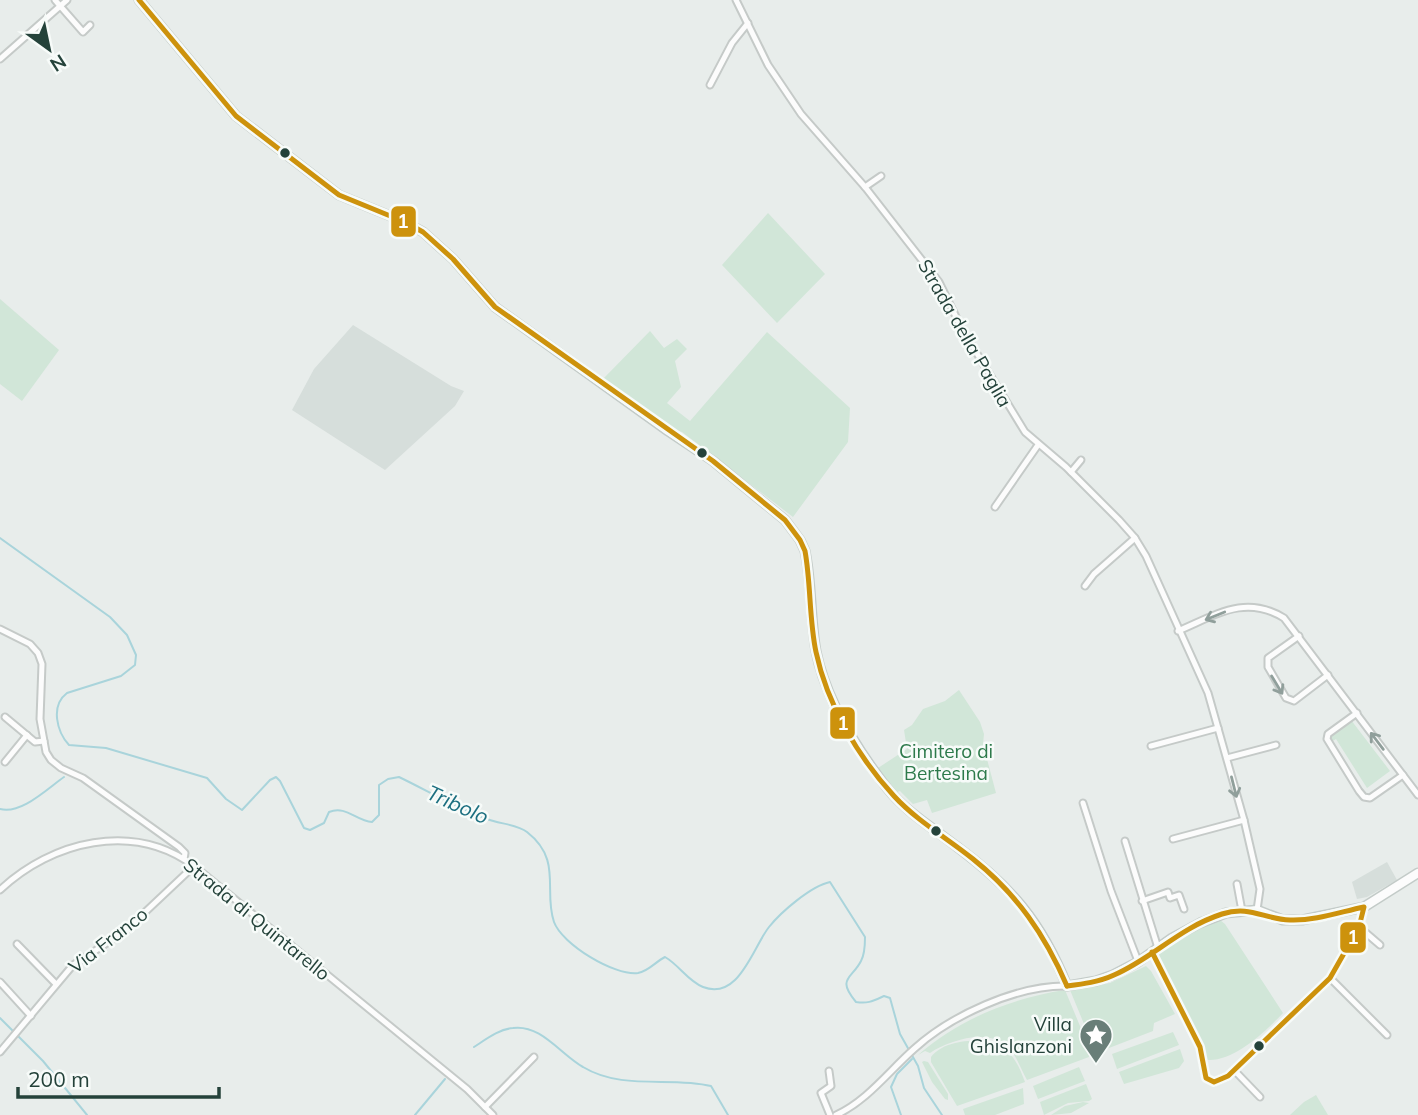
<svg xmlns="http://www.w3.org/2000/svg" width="1418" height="1115" font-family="Mulish,sans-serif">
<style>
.built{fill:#d6dedb}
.green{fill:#d1e6d8}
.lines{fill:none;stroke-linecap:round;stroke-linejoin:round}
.stream{stroke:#a9d4db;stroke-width:2}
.street-casing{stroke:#c5cac8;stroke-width:9}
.secondary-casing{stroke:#c3cbc8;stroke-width:11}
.street{stroke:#fcfcfc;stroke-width:5}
.secondary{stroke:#fcfcfc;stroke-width:8}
.bus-1-casing{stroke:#f7fbf9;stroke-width:10}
.bus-1{stroke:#cd920c;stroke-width:5}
.oneway{stroke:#909f9b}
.bus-dot{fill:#24423a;stroke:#f7fbf9;stroke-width:2.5}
.labels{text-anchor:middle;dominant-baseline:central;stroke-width:5;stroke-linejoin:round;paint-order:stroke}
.street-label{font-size:19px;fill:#24423a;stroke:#f7fbf9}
.park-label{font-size:19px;fill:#2d7a4b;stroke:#f7fbf9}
.poi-label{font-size:19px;fill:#24423a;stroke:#f7fbf9;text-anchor:end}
.water-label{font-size:21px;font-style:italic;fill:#1c6f80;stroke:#f7fbf9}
.line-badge{stroke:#f7fbf9;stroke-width:2.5}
.badge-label{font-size:19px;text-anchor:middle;font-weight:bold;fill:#fff}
</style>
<rect width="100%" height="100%" fill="#e8edeb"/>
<g class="built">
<polygon points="353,325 451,386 464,391 455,406 385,470 292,410 314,369"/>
<polygon points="1387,862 1397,880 1367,897 1357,899 1352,882"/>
</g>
<g class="green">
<polygon points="768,213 825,274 777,323 722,265"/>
<polygon points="0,299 59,350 22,401 0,384"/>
<polygon points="650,331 664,348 677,339 687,349 675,361 681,387 667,403 690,421 767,332 850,408 848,442 793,517 682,432 666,428 603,379"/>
<polygon points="959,690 980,722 984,734 983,744 996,793 932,813 927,800 913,804 900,791 897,792 878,768 907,749 904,730 912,725 923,709 945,701"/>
<polygon points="1351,720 1390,771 1367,788 1336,739 1331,742 1330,736"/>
<path d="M1220,920l5,4 58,89c-17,18 -53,53 -81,46l-48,-101c12,-20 46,-30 66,-38z"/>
<polygon points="1146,966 1151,971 1175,1014 1154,1023 1153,1031 1096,1053 1070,990 1110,983"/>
<path d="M1065,990l25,60 1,4 -2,3 -62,23c-6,-10 -10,-24 -19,-33 -20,-19 -58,-7 -78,6l-5,-2 -7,4c41,-36 94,-57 147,-65z"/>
<polygon points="1173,1032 1179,1045 1117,1069 1112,1054"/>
<path d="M982,1040c25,2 35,20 43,42l-68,24 -26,-44v-5c12,-15 33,-16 51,-17z"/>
<polygon points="1180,1049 1184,1061 1179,1068 1124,1084 1119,1072"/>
<polygon points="924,1061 928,1062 948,1094 948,1100 945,1099 932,1082 922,1062"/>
<polygon points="1079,1067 1085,1081 1038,1099 1033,1086"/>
<polygon points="1086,1084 1092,1099 1089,1101 1068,1103 1044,1115 1040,1102"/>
<polygon points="1023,1088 1024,1104 995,1115 965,1115 963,1109"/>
<polygon points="1316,1095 1328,1115 1290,1115 1304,1102"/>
<polygon points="1083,1102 1089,1103 1071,1113 1051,1115 1065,1106"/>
</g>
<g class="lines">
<g class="stream">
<path d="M0,538l110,79 17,18 9,20 -1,10 -14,11 -54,17c-17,13 -10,39 2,52l37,3 101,30 19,21 16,11 28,-30 6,-3 4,4 24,47 6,2 14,-7 5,-11c17,-7 27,9 43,10l7,-7v-30l9,-6 11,-2c29,14 58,31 88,42 12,5 30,5 40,13 36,28 16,59 27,90 8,22 60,54 84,51 11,-2 17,-11 27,-16 14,8 23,24 38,30 36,14 50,-40 66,-60 12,-15 42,-41 61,-45l35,55c0,8 0,17 -4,24 -9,18 -25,17 -5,41 12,2 17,-1 28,-6l6,2 10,36 18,32 6,22 18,27"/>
<path d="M0,809c21,6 48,-21 64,-32"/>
<polyline points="0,1018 43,1061 87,1115"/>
<path d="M474,1047c11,-7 25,-18 39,-19 28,-4 48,27 70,39 40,24 88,9 128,19l17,29"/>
<polyline points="415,1115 445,1079"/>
<polyline points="901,1115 891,1087 897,1074 912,1059"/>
</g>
<defs>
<g id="street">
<polyline points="55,0 83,32 90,25"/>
<polyline points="736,0 768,65 801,114 865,187 939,282 962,329 1025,432 1066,467 1119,520 1135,538 1146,556 1208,693 1244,820 1260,889 1257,910"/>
<polyline points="0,59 67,0"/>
<polyline points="710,85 732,43 748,23"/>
<polyline points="865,187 881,176"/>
<polyline points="1071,472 1081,460"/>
<polyline points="995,507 1038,445"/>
<polyline points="1085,586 1094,574 1135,538"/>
<polyline points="0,629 30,644 38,653 42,664 40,719 46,752 51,760 61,768 83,778 179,847 185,853 184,859"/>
<path d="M1178,631c38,-16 67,-37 106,-13l134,177"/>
<polyline points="1299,636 1268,658 1268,667 1286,698 1294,701 1328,675"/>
<polyline points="1357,713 1328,734 1327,739 1359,791 1364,797 1370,798 1403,775"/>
<polyline points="5,717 35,742 44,741"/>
<polyline points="1151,746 1218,728"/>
<polyline points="1227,758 1276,745"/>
<polyline points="5,762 27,735"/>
<polyline points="1083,803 1111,891 1138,961"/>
<polyline points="1173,839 1244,820"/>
<polyline points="1125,841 1158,948"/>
<polyline points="1237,884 1242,911"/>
<path d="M0,890c52,-49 133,-69 194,-24l273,223 26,26"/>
<polyline points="1142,901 1168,892 1170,898 1179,895 1184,909"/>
<polyline points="1359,927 1380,945"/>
<polyline points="17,944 56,984"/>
<polyline points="1152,952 1200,1047 1206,1078 1214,1082 1228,1076 1330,978 1359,927 1364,907"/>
<polyline points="1330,978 1387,1035"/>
<polyline points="0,982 31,1016"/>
<polyline points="0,1052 73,965 124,932 194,866"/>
<polyline points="1234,1070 1260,1097"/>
<polyline points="829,1071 831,1086 821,1093 830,1115"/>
<polyline points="485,1107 534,1057"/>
<path d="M836,1115c31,-14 53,-44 78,-66 36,-33 103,-64 153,-63"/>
</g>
<path id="secondary" d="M139,0l97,116 103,79 66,27 18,10 30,27 42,48 173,124 45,30 72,59 15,20 5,11c7,33 5,67 11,100 10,50 40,97 71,137 18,23 46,40 69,58 55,41 85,75 111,140l29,-5 17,-6 25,-13 34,-24 28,-15 26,-10 31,-3 26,10h19l62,-13 54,-34"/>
</defs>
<use href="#street" class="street-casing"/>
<use href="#secondary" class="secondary-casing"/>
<use href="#street" class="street"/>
<use href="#secondary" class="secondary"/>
<defs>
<g id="bus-1">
<path d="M139,0l97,116 103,79 66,27 18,10 30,27 42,48 218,154 72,59 15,20 5,11c6,33 4,68 11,101 11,52 42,105 78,144 23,25 53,42 79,63 44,35 72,76 94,127"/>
<path d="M1067,986c16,-2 32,-4 47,-11 39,-17 65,-47 108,-61 28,-9 41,5 68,6 25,1 50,-8 74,-13l-5,20 -29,51 -102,98 -14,6 -8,-4 -6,-31 -48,-95"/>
</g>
</defs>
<use href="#bus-1" class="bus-1-casing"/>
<use href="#bus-1" class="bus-1"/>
</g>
<defs><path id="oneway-shaft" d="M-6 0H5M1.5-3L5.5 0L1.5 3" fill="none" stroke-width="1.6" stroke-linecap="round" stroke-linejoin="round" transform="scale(1.75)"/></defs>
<g class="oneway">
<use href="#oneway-shaft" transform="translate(1215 616) rotate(158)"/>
<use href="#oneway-shaft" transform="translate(1277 685) rotate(59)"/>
<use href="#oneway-shaft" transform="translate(1377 741) rotate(-127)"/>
<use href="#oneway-shaft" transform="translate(1234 787) rotate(76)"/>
</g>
<defs>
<symbol id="sight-pin" viewBox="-11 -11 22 30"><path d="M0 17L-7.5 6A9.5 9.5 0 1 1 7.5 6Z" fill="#697e78" stroke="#f7fbf9"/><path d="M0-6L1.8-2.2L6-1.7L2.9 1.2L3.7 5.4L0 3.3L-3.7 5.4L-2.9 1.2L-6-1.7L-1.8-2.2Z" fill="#fff"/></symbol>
</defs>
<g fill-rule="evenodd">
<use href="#sight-pin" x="1077" y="1016" width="38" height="52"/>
</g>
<g class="bus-dot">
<circle cx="285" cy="153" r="6"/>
<circle cx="702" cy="453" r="6"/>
<circle cx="936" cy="831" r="6"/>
<circle cx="1259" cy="1046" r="6"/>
</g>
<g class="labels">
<g class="street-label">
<text transform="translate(965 333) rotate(60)">Strada della Paglia</text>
<text transform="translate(257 919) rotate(39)">Strada di Quintarello</text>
<text transform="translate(108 940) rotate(-38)">Via Franco</text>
</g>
<g class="park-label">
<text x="946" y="751">Cimitero di<tspan x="946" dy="22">Bertesina</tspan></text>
</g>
<g class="poi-label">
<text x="1072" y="1024">Villa<tspan x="1072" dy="22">Ghislanzoni</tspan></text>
</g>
<g class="water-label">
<text transform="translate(458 804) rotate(24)">Tribolo</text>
</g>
</g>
<g class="line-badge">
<rect x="390" y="205" width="27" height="33" rx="7" fill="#cd920c"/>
<rect x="829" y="706" width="27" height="34" rx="7" fill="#cd920c"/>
<rect x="1339" y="921" width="28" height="33" rx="7" fill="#cd920c"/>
</g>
<g class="badge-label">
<text x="403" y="228">1</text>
<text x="843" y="730">1</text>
<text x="1353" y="944">1</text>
</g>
<g transform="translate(49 49) rotate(147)" stroke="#f7fbf9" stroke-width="5" paint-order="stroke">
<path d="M0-5L12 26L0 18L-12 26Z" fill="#24423a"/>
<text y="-10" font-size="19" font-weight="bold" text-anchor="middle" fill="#24423a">N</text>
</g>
<path d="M18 1087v10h201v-10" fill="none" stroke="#24423a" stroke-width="3.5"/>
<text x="28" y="1087" font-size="21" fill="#24423a" stroke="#f7fbf9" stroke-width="5" paint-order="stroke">200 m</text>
</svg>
